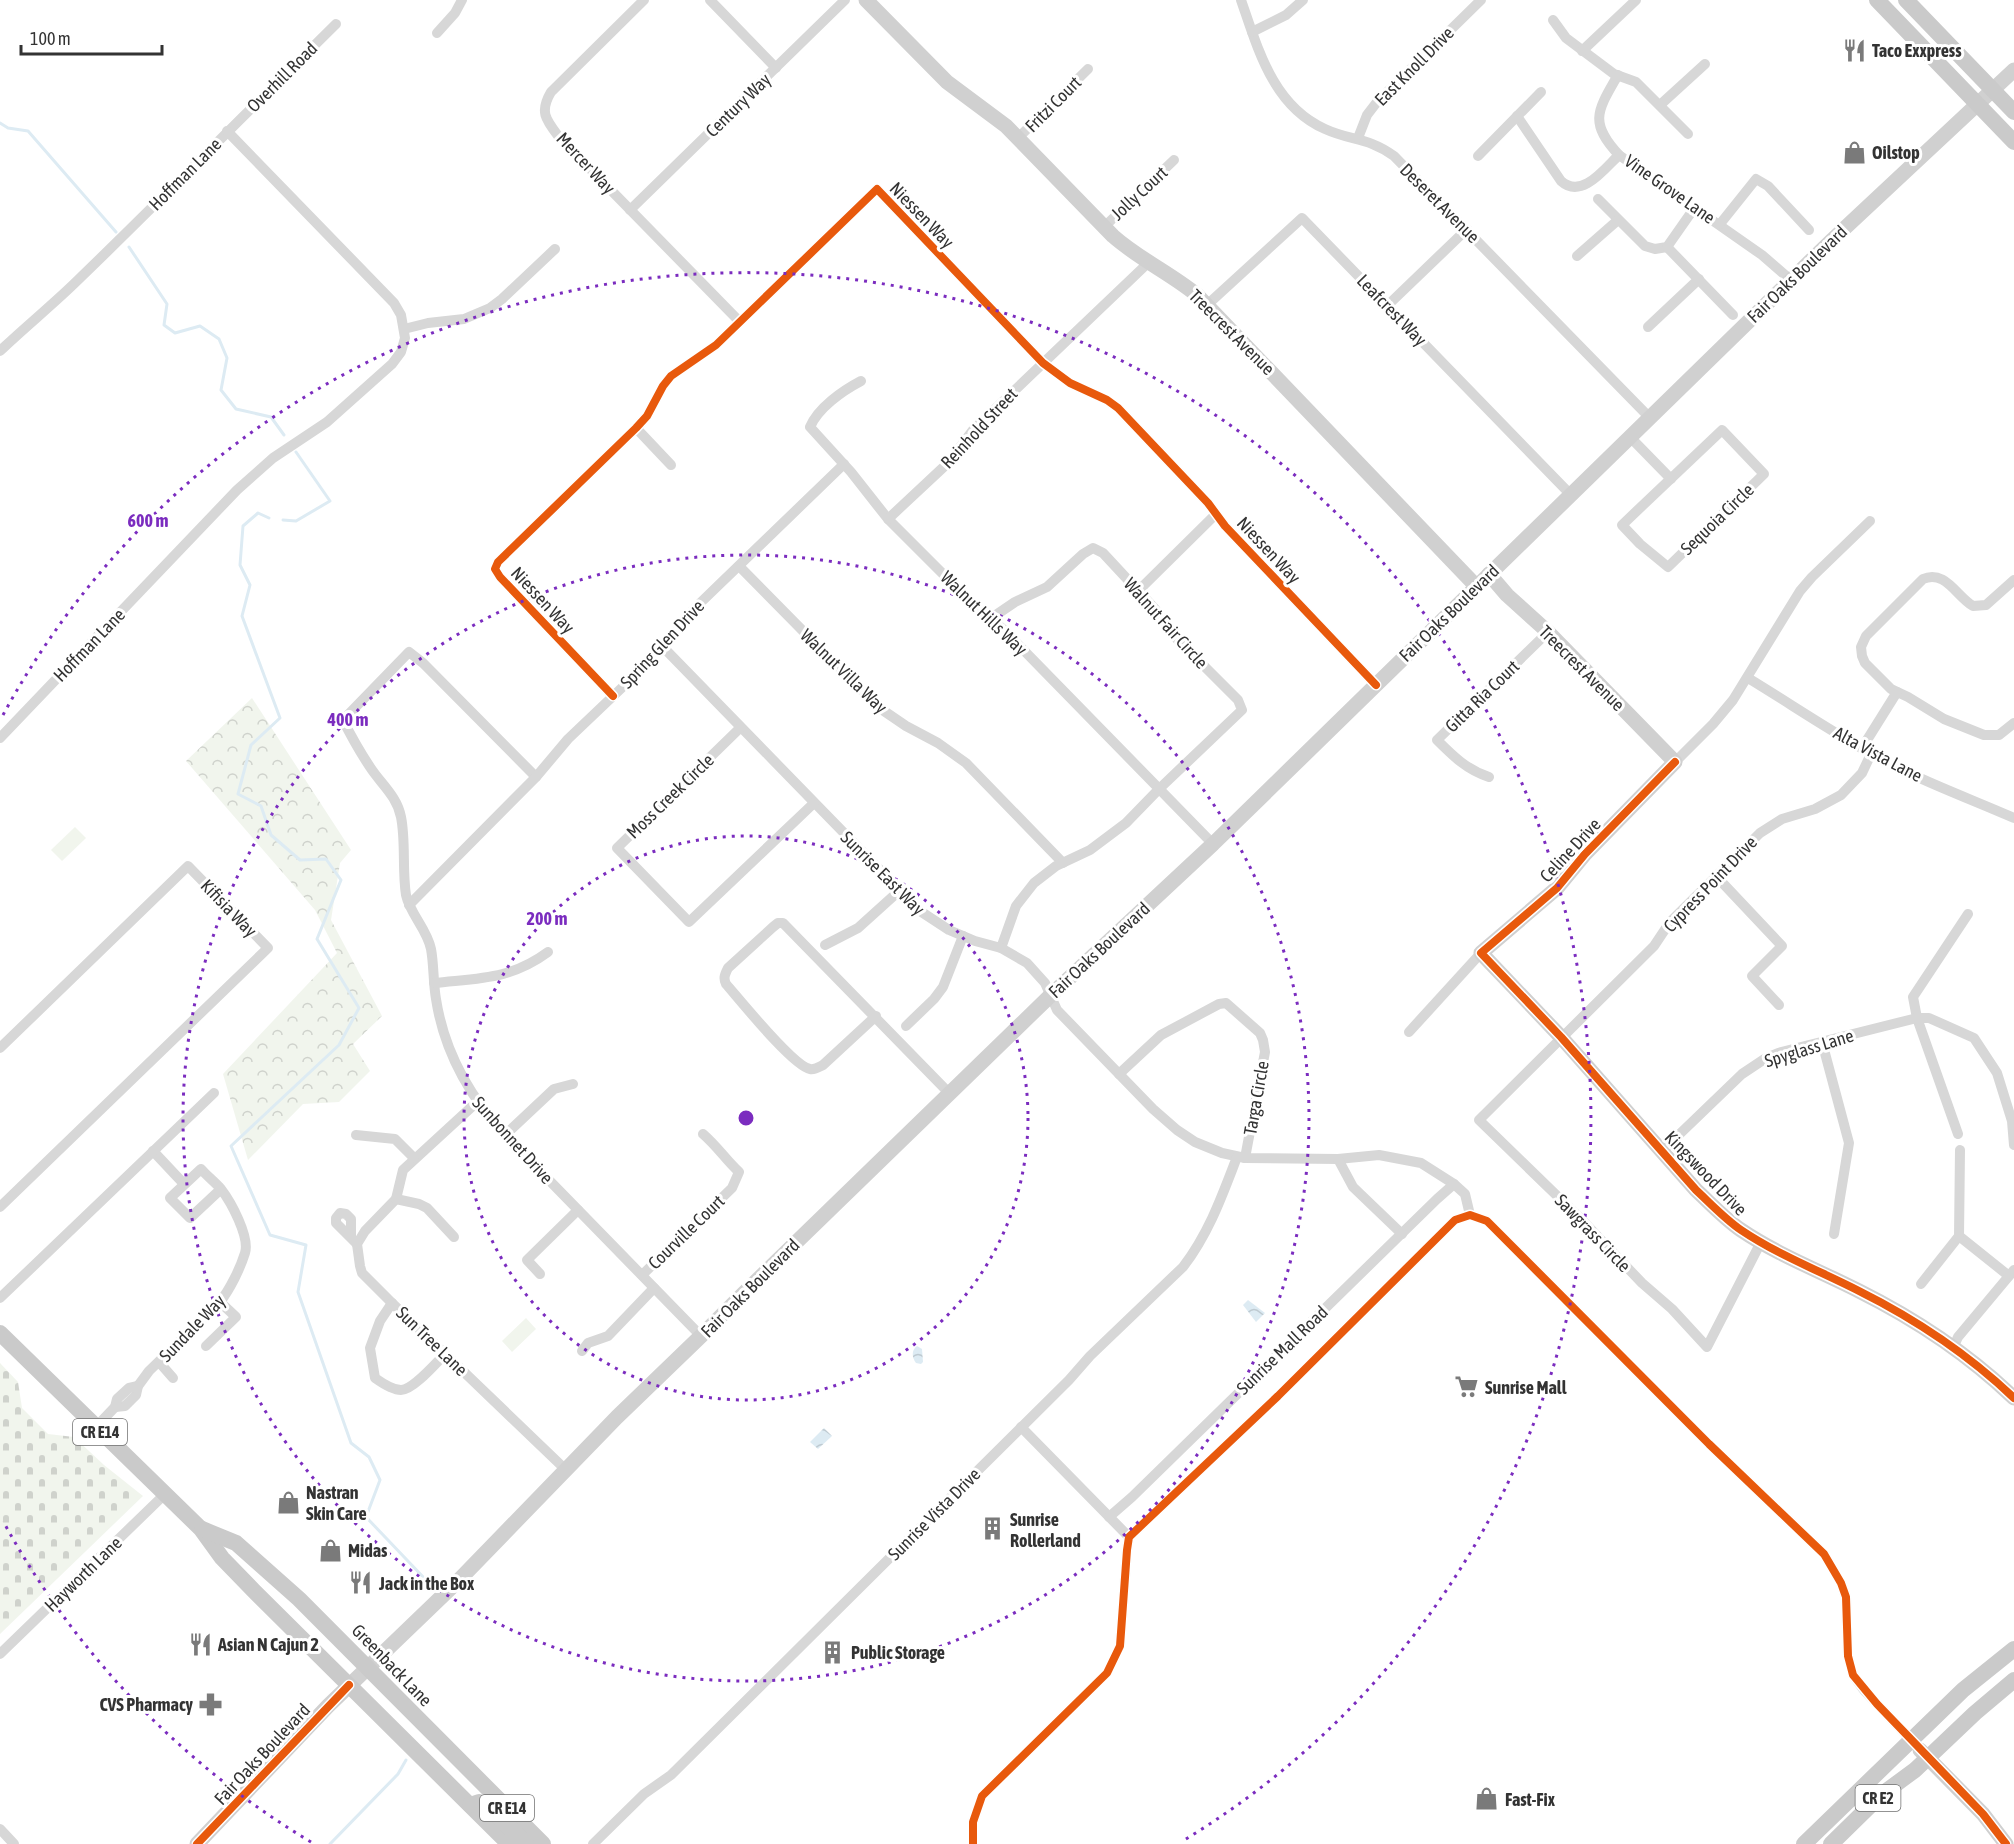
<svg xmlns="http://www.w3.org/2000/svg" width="2014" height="1844" font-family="'Asap Condensed',sans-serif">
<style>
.forest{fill:url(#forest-crowns)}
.cemetery{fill:url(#cemetery-stones)}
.pitch{fill:#f1f5ed}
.water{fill:url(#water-waves)}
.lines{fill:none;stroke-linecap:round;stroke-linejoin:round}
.stream{stroke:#ddebf3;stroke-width:3}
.street{stroke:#d7d7d7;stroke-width:10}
.secondary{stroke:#d0d0d0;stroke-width:15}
.primary{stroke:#cacaca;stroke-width:16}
.cycleway-casing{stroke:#fff;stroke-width:11}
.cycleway{stroke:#e8590c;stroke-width:8}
.ring{fill:none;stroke:#7b2cbf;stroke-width:3;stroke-dasharray:3 6}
.labels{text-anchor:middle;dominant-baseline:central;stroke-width:6;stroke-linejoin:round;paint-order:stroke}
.shield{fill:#fff;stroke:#707070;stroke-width:1.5}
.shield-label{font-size:16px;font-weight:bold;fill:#333}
.poi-label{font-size:18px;font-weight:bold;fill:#333;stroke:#fff;text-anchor:start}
.street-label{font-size:18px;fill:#333;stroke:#fff}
.centre{fill:#7b2cbf;stroke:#fff;stroke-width:3}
.ring-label{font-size:18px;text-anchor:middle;font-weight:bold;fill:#7b2cbf;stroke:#fff;stroke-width:6;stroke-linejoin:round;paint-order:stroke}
</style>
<defs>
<pattern id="forest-crowns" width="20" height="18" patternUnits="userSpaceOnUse" patternTransform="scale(1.5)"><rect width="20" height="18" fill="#f1f5ed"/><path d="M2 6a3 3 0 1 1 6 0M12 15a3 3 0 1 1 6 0" fill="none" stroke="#cfd2cc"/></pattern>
<pattern id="cemetery-stones" width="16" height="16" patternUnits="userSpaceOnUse" patternTransform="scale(1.5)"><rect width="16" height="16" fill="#f1f5ed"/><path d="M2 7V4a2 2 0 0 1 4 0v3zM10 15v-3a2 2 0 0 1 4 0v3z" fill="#cfd2cc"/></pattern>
<pattern id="water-waves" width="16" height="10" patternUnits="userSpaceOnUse" patternTransform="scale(1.5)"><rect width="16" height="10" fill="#ddebf3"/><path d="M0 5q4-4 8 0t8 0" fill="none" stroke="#becad1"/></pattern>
</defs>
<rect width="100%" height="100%" fill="#fff"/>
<polygon class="forest" points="252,698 351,850 340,863 331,920 382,1016 353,1044 370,1071 339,1102 303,1104 248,1160 223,1074 337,953 315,910 186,761"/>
<polygon class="cemetery" points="0,1363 18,1382 22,1408 48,1434 74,1437 104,1465 143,1496 0,1634"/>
<g class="pitch">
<polygon points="75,827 86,838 62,861 51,850"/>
<polygon points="526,1318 536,1329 512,1352 502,1341"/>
</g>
<g class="water">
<polygon points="1248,1300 1265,1313 1256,1322 1243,1305"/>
<path d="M917,1346l5,3 1,13 -2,2 -5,-1c-4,-5 -5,-13 1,-17z"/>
<polygon points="824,1428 832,1436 818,1449 810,1442"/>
</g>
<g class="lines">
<g class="stream">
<polyline points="0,123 8,128 28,131 116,232"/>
<polyline points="129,247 167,304 164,325 175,333 200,326 219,339 227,358 221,390 236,409 271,417 284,435"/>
<polyline points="269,518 258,513 243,526 240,565 250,585 242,616 280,718 251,745 238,794 261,806 271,835 300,860 326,859 341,880 317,939 359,1008 339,1045 231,1146 270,1235 306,1245 298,1292 351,1443 369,1457 380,1480 366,1517 426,1580"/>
<polyline points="283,520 296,521 330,501 296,452"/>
<polyline points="330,1844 398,1774 406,1760"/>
</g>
<g class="street">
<path d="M644,0l-93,92c-12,20 -5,28 8,45l180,184"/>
<polyline points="710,0 776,68"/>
<path d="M1241,0c17,49 32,106 84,129 26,12 43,8 69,27l256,262"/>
<polyline points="1553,20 1566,38 1614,74 1636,82 1688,134"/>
<polyline points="1252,32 1286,15 1303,0"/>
<polyline points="437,33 455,13 462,0"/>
<polyline points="1582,51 1636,0"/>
<path d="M1618,75c-20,35 -30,47 1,80l143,100 30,26"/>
<polyline points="1660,105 1705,64"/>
<path d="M1517,116l44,65c21,19 44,-13 58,-26"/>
<polyline points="1018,138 1088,69"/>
<polyline points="1358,138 1367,115 1377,102 1481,0"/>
<polyline points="1478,156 1541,92"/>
<polyline points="1598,199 1645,246 1655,249 1667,247 1695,207"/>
<polyline points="630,210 845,0"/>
<polyline points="1720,224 1756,179 1768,186 1809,230"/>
<polyline points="1104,227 1174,160"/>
<polyline points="1667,247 1733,315"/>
<polyline points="1577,256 1618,220"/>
<polyline points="1207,305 1302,218 1571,495"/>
<polyline points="1388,305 1467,229"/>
<polyline points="1648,327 1699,279"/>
<polyline points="404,329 428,323 464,319 490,308 502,299 555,249"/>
<path d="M0,351c26,-25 55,-48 81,-74 86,-83 170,-169 255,-253"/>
<path d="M861,381c-19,10 -43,27 -51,46l41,45 37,47 89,89 27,22 209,214"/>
<polyline points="636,428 671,465"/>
<polygon points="1722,430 1764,474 1668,567 1640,544 1622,525"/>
<polyline points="1630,437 1671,479"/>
<polyline points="888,519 949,462 973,430 1148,263"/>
<polyline points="739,566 871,700 884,711 906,726 938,743 966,763 1063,863"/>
<path d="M2014,580l-28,25 -13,1c-16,-9 -28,-37 -50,-27l-57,57 -5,11 1,9 3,7 26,26 17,8 36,22 40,16h15l15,-12"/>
<polyline points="1138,591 1216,514"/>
<polyline points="990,619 1015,602 1047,587 1083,554 1093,548 1103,553 1155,609 1176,638 1238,700 1242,710 1159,789 1126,823 1090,850 1056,866 1034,883 1016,906 1001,948"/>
<polyline points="663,647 920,911 949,930 975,941 1001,948 1027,963 1045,983 1057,1010 1153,1109 1177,1130 1195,1142 1222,1153 1245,1158 1338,1159 1379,1155 1421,1163 1454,1184 1465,1194 1470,1215"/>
<path d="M1748,678c41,25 81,52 122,75 46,26 96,44 144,65"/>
<polyline points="613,696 500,577 495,569 498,562 636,428 647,416 663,386 671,376 716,345 877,189 1043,363 1070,383 1107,400 1118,408 1208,503 1225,526 1376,685"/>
<polyline points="740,728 617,848 689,922 814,803"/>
<polyline points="0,738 237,490 273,458 327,422 392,364 401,352 405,338 401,315 394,303 227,131"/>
<polyline points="1862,748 1897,692"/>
<polyline points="1675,762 1713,724 1733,700 1800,591 1812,577 1870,521"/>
<path d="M536,777l-113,-114 -14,-11 -66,68c8,16 17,32 27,47 11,17 27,29 31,50 5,25 1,53 5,78 4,19 21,34 25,54 3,16 2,33 5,50 8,52 34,98 69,136l196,201"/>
<path d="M1489,777c-22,-7 -36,-21 -52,-37l111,-108"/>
<polyline points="1716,876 1782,946 1752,976 1779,1005"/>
<polyline points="409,905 536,777 568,739 650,661 696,607 844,464"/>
<polyline points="825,945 858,928 899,891"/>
<path d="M434,983c44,-5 76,-3 114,-31"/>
<path d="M876,1016l-53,49c-4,2 -8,5 -13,4 -17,-3 -70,-69 -84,-85 -3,-6 -1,-10 2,-16l45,-41 5,-4h5l167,171"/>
<polyline points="906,1026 934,999 943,987 963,936"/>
<polyline points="1409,1032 1481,953"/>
<polyline points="1822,1042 1849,1143 1834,1234"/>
<polyline points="0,1048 188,866 268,948 0,1207"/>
<polyline points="1119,1074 1161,1035 1219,1004 1226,1003 1260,1033 1263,1040 1265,1052 1245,1158"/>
<polyline points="477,1102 403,1170 396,1199 365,1231 357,1244 360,1266 362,1273 392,1303 566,1470"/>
<polyline points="1958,1134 1917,1018 1913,997 1968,914"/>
<polyline points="356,1135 395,1139 414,1158"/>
<polyline points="505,1135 554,1089 573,1084"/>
<polyline points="153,1151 184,1184"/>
<polyline points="1662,1151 1742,1074 1766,1058 1778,1053 1917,1018 1929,1018 1974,1038 1997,1073 2012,1121 2014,1145"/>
<polyline points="1338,1159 1353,1187 1402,1234"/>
<polyline points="396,1199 419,1204 427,1208 454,1237"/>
<polyline points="1959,1236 2009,1276"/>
<polyline points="351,1238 351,1219 346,1214 340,1213 336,1218 336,1223 357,1244"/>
<polyline points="1761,1242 1707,1347 1672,1309 1642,1283 1581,1219 1479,1120 1654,946 1670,922 1760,833 1782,819 1815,809 1841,795 1862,773 1871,754"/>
<polyline points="540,1274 527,1260 578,1210"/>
<path d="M642,1275l90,-87 7,-16c-13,-12 -22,-26 -36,-38"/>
<polyline points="1921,1284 1959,1236 1960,1150"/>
<polyline points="0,1298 214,1093"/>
<path d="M392,1303l-12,18 -10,27 5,30c7,5 17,12 26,12 12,0 35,-27 44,-36"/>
<polyline points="206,1346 236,1317 220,1302"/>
<polyline points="1953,1348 1958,1337 2014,1270"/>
<polyline points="582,1351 588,1343 608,1336 654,1288"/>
<polyline points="159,1362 173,1378"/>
<path d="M115,1407l10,-1 11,-11 2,-9 11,-15 71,-69c10,-13 20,-33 25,-49 5,-16 -14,-51 -24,-64 -6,-7 -14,-13 -20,-20l-31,29 20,20 31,-29"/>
<polyline points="96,1427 115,1407 117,1399 129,1388 138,1386"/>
<polyline points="1021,1427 1129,1537"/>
<polyline points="1109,1517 1132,1497 1437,1199 1454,1184"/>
<polyline points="0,1654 165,1494"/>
<polyline points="0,1829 14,1844"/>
<path d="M593,1844l51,-50 27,-19 398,-395 21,-24 93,-89c26,-34 39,-71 54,-110"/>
<polyline points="973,1844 973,1822 982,1796 1107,1673 1120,1646 1127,1550 1129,1537 1278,1396 1455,1220 1470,1215 1487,1221 1709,1444 1824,1554 1841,1583 1846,1597 1848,1656 1853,1675 1864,1690 1914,1743"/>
</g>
<g class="secondary">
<path d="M866,0l81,82 59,44 107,110c26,23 57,37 84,59l280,292"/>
<path d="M1489,574l18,21 41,37 127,130 -90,92 -28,34 -76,65 80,84 135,153c15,14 29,29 45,40 37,25 79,41 118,61 56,28 110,64 155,107"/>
<polyline points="1920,1750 1983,1814 2006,1844"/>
<polyline points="197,1844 328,1706 458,1581 617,1417 701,1336 747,1290 1050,996 1213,844 1831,241 2014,70"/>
</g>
<g class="primary">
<polyline points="1877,0 2014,142"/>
<polyline points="1906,0 2014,112"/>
<polyline points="0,1333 201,1529 222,1558 254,1591 509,1844"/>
<polyline points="202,1529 236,1543 299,1599 543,1844"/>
<polyline points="470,1805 479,1802 490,1808 526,1844"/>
<polyline points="1804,1844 1963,1690 2014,1649"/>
<polyline points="1831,1844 1881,1795 1915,1770 1975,1713 2014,1680"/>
</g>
<defs>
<g id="cycleway">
<polyline points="613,696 500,577 495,569 498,562 636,428 647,416 663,386 671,376 716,345 877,189 1043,363 1070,383 1107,400 1118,408 1208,503 1225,526 1376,685"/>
<path d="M1675,762l-90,92 -28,34 -76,65 80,84 135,153c15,14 29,29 45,40 37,25 79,41 118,61 56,28 110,64 155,107"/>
<polyline points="197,1844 349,1685"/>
<polyline points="973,1844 973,1822 982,1796 1107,1673 1120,1646 1127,1550 1129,1537 1278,1396 1455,1220 1470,1215 1487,1221 1709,1444 1824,1554 1841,1583 1846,1597 1848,1656 1853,1675 1877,1704 1983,1814 2006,1844"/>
</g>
</defs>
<use href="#cycleway" class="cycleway-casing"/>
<use href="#cycleway" class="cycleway"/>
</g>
<g class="ring">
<circle cx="746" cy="1118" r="282"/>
<circle cx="746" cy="1118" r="563"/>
<path d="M311 1842A845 845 0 0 1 3 1521M3 715A845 845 0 1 1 1181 1842"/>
</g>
<defs>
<symbol id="restaurant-bare" viewBox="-9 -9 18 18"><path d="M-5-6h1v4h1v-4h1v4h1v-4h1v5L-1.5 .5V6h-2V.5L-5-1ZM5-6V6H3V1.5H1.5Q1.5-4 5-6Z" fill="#7a7a7a" stroke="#fff" stroke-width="2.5" paint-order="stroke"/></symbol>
<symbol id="shop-bare" viewBox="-9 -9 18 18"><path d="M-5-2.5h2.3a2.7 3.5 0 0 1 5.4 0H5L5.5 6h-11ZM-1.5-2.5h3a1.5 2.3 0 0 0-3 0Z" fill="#7a7a7a" stroke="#fff" stroke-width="2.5" paint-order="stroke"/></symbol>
<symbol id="supermarket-bare" viewBox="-9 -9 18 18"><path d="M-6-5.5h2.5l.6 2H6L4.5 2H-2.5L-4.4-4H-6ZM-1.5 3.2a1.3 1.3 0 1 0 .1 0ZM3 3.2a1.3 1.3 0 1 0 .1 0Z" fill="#7a7a7a" stroke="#fff" stroke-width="2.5" paint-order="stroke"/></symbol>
<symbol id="building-bare" viewBox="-9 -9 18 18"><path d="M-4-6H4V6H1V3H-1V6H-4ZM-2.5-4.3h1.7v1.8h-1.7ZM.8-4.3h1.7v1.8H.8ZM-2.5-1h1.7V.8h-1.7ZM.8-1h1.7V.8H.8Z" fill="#7a7a7a" stroke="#fff" stroke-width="2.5" paint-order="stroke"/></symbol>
<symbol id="pharmacy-bare" viewBox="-9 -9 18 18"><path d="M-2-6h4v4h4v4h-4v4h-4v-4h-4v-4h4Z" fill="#7a7a7a" stroke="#fff" stroke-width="2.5" paint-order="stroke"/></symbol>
</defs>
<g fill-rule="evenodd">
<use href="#restaurant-bare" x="1838" y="34" width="33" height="33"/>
<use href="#shop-bare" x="1838" y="136" width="33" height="33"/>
<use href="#supermarket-bare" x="1450" y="1370" width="33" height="33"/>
<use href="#shop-bare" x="272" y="1486" width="33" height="33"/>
<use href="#building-bare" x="976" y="1512" width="33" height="33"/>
<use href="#shop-bare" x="314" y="1534" width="33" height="33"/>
<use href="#restaurant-bare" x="344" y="1566" width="33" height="33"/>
<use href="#restaurant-bare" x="184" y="1628" width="33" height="33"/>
<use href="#building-bare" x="816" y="1636" width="33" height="33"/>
<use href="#pharmacy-bare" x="194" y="1688" width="33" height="33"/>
<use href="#shop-bare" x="1470" y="1782" width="33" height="33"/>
</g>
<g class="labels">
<g class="shield">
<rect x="73" y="1419" width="54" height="26" rx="4.5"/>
<rect x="1855.5" y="1785" width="45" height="26" rx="4.5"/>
<rect x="480" y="1795" width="54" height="26" rx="4.5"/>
</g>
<g class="shield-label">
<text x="100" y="1432">CR E14</text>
<text x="1878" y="1798">CR E2</text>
<text x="507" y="1808">CR E14</text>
</g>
<g class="poi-label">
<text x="1872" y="50">Taco Exxpress</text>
<text x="1872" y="152">Oilstop</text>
<text x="1485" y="1387">Sunrise Mall</text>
<text x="306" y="1492">Nastran<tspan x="306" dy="21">Skin Care</tspan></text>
<text x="1010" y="1519">Sunrise<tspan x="1010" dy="21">Rollerland</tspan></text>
<text x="348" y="1550">Midas</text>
<text x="379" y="1583">Jack in the Box</text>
<text x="218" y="1644">Asian N Cajun 2</text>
<text x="851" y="1652">Public Storage</text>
<text x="193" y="1704" text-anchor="end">CVS Pharmacy</text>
<text x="1505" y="1799">Fast-Fix</text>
</g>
<g class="street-label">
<text transform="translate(1414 66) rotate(-45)">East Knoll Drive</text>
<text transform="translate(282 77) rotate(-45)">Overhill Road</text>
<text transform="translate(1053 104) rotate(-45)">Fritzi Court</text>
<text transform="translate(738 105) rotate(-44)">Century Way</text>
<text transform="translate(586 163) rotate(47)">Mercer Way</text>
<text transform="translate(185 174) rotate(-45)">Hoffman Lane</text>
<text transform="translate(1670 189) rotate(35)">Vine Grove Lane</text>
<text transform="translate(1139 193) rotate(-43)">Jolly Court</text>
<text transform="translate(1440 203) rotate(45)">Deseret Avenue</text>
<text transform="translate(922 215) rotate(46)">Niessen Way</text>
<text transform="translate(1797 274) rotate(-44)">Fair Oaks Boulevard</text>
<text transform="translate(1392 310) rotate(46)">Leafcrest Way</text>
<text transform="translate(1232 332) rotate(45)">Treecrest Avenue</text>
<text transform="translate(979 428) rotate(-47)">Reinhold Street</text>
<text transform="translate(1717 519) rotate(-44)">Sequoia Circle</text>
<text transform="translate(1269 550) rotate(47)">Niessen Way</text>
<text transform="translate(543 600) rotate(47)">Niessen Way</text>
<text transform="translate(984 613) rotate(44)">Walnut Hills Way</text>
<text transform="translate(1449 613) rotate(-44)">Fair Oaks Boulevard</text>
<text transform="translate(1166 623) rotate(48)">Walnut Fair Circle</text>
<text transform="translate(662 644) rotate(-47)">Spring Glen Drive</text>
<text transform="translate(89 645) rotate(-46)">Hoffman Lane</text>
<text transform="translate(1582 668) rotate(45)">Treecrest Avenue</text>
<text transform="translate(844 671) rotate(44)">Walnut Villa Way</text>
<text transform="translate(1482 696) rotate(-44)">Gitta Ria Court</text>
<text transform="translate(1878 754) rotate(28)">Alta Vista Lane</text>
<text transform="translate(670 796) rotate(-44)">Moss Creek Circle</text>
<text transform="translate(1570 850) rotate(-47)">Celine Drive</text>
<text transform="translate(883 873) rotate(45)">Sunrise East Way</text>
<text transform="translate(1710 884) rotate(-46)">Cypress Point Drive</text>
<text transform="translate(229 908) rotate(46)">Kifisia Way</text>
<text transform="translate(1099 950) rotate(-43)">Fair Oaks Boulevard</text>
<text transform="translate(1809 1048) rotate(-17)">Spyglass Lane</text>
<text transform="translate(1256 1098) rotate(-80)">Targa Circle</text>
<text transform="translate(513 1140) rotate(48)">Sunbonnet Drive</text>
<text transform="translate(1706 1173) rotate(46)">Kingswood Drive</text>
<text transform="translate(686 1232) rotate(-44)">Courville Court</text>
<text transform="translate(1593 1233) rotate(46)">Sawgrass Circle</text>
<text transform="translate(750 1288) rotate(-45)">Fair Oaks Boulevard</text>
<text transform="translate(192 1328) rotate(-46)">Sundale Way</text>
<text transform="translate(432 1341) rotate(44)">Sun Tree Lane</text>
<text transform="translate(1282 1350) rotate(-44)">Sunrise Mall Road</text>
<text transform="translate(934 1514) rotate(-45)">Sunrise Vista Drive</text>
<text transform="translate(83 1574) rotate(-44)">Hayworth Lane</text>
<text transform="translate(392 1665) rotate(46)">Greenback Lane</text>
<text transform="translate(262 1754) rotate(-47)">Fair Oaks Boulevard</text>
</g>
</g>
<circle cx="746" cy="1118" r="9" class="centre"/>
<g class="ring-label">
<text x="148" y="527">600 m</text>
<text x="348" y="726">400 m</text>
<text x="547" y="925">200 m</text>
</g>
<path d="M21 45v9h141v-9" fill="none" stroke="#333333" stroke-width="3"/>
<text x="30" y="45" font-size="18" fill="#333333" stroke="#ffffff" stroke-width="4.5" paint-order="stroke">100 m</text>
</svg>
